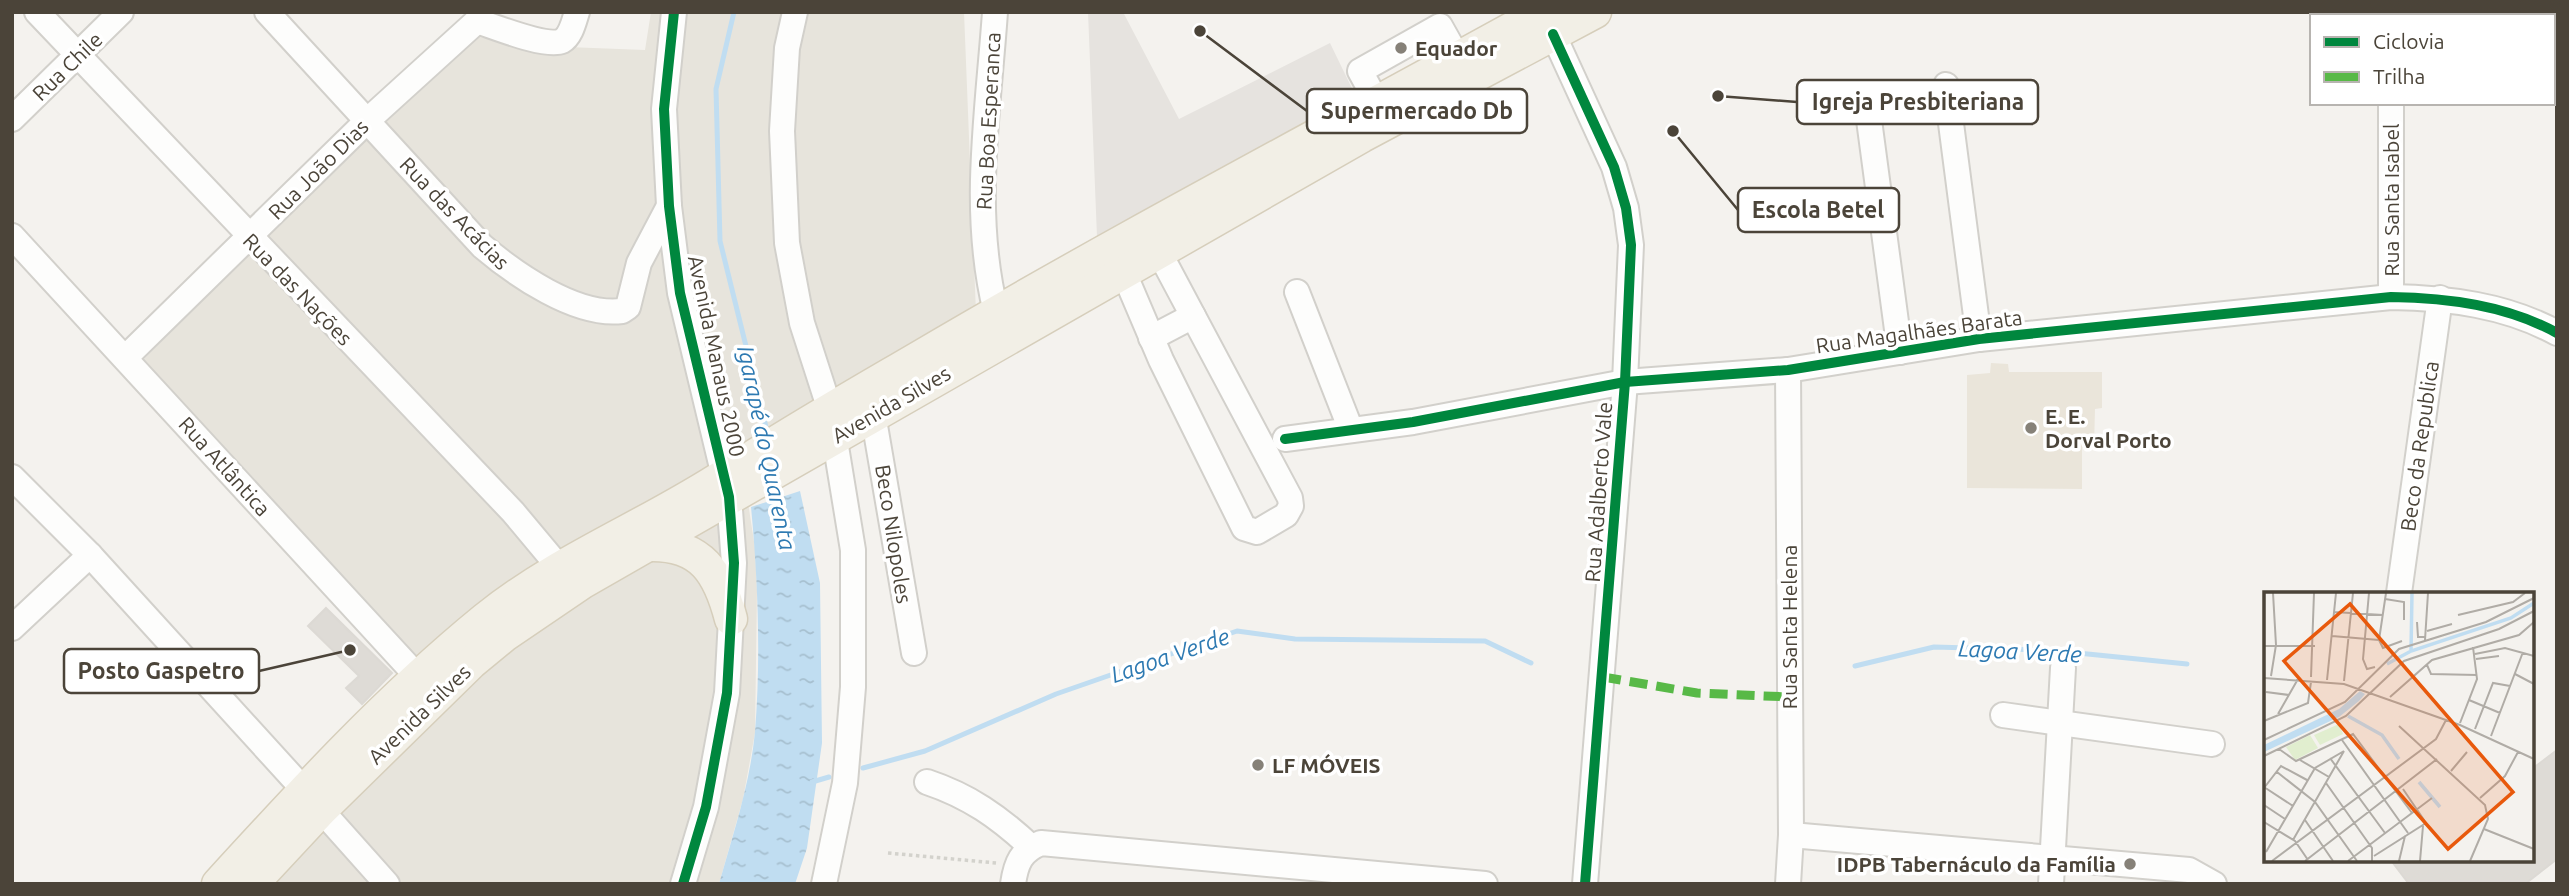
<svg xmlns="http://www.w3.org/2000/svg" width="2569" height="896" font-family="Ubuntu,sans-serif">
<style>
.residential{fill:#e7e4dc}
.education{fill:#eae5da}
.parking{fill:#e6e3df}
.water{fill:url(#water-ripples)}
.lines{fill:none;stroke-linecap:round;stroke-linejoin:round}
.stream{stroke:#c0ddf1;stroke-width:5}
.building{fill:#dedbd6;stroke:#dcd9d4;stroke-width:2}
.minor-casing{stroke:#d2d0cb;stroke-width:28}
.major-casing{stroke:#d6cebb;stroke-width:35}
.path{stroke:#d3d2cc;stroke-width:3.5;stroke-dasharray:3.5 3.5;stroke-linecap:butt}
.minor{stroke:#fdfdfc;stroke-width:24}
.major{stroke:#f2efe6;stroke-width:32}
.quiet{stroke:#58b947;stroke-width:9;stroke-dasharray:18 9;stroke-linecap:butt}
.cycleway-casing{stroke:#fff;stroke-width:15}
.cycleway{stroke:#00873e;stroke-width:10}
.poi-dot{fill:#868178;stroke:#fff;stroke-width:2.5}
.labels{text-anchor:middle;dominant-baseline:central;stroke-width:7;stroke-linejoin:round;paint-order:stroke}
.poi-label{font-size:21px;font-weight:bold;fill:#4b4439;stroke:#fff;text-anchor:start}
.street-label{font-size:21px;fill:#4b4439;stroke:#fff}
.water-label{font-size:23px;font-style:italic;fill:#2e7ab2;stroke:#fff}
.inset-river{fill:none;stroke:#c0ddf1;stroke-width:3.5}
.inset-road{fill:none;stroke:#b0aca6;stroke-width:2}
.view{fill:#e8590c;fill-opacity:0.15;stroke:#e8590c;stroke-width:3.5}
.inset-edge{fill:none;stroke:#4b4439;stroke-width:3.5}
.leader{fill:none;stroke:#4b4439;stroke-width:2.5}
.callout-dot{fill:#4b4439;stroke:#fff;stroke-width:2.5}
.callout{fill:#fff;stroke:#4b4439;stroke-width:2.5}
.callout-label{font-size:23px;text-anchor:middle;font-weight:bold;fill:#4b4439}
</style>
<defs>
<pattern id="water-ripples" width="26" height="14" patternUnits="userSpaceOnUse" patternTransform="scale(1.75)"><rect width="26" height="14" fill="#c0ddf1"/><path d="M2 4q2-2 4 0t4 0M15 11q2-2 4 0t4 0" fill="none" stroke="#a6bfcf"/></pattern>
</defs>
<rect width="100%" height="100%" fill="#f4f2ee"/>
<polygon class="residential" points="651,12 964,12 977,338 743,470 755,548 757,591 755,733 743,799 719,884 237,884 432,686 134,369 482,22 567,47 645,50"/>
<polygon class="education" points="1991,363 2008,364 2009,372 2102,372 2102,408 2095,409 2094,447 2082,448 2082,489 1967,488 1967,375 1990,373"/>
<polygon class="parking" points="1088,12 1123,12 1179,119 1330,43 1360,105 1097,237"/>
<path class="water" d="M800,491l20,92 2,160 -15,105 -12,36h-76c14,-50 31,-100 36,-152 6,-74 3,-151 -4,-225z"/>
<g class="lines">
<g class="stream">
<polyline points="734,12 716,89 720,241 768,435"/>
<polyline points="778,482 783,503"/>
<polyline points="1855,666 1934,647 2048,650 2187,664"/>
<polyline points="863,768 925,751 1056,694 1237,631 1295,639 1485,641 1531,663"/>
<polyline points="812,782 829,777"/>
</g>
</g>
<g class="building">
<polygon points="326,608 392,673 362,704 346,688 359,676 308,626"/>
<polygon points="2557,750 2557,859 2525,884 2409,884 2390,859 2532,859 2532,769"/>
</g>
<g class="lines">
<defs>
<g id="minor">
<polyline points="37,12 513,512 559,567"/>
<path d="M267,12l215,234c33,28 94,71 140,65l6,-4 11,-44 30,-57"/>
<polyline points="674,12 664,109 669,206 680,293 729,497 734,563 727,693 706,807 683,884"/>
<polyline points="795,12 787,48 782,131 787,243 802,323 830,410 853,550 853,687 845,783 824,884"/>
<path d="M995,12c-7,101 -24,200 1,300"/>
<polyline points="2391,12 2391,16"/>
<path d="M477,21c16,5 69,27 85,20 9,-5 12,-20 15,-29"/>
<polyline points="1553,34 1614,167 1626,208 1631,245 1625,382 1585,884"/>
<polyline points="1946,85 1979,339"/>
<polyline points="1377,102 1360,71 1440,26 1458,58"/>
<polyline points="1867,105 1900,352"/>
<polyline points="12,119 121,12"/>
<polyline points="12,236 429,689"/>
<polyline points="1124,273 1161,360 1244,528 1257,532 1286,515 1291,506 1290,498 1159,252"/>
<polyline points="1297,292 1351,430"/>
<polyline points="2391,297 2391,103"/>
<polyline points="1151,338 1193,316"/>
<polyline points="126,357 368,120 477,21"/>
<polyline points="873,414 914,653"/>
<path d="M1285,439l128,-17 212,-40 163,-12 191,-31 412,-42c57,1 115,8 166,36"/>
<polyline points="12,477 90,555 304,790"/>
<polyline points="2399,593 2440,298"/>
<polyline points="12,628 90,555"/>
<polyline points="2003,715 2212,744"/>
<path d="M927,782c42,14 72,35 104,65"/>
<polyline points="321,810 387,884"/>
<polyline points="1791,835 2189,870 2214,884"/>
<path d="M1013,884c3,-21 8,-33 28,-41l444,41"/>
<polyline points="1788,884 1791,835 1788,370"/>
<polyline points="2051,884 2063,668"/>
</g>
<g id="major">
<path d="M650,545c52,-1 69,28 81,74"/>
<path d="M218,884c85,-93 170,-186 267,-265 74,-60 162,-93 241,-145 62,-41 127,-78 192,-116 205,-121 416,-231 624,-346"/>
<polyline points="252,884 321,810 471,663 505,635 583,582 1362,136 1595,12"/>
</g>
</defs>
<use href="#minor" class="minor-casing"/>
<use href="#major" class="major-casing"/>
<polyline class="path" points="888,853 996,863"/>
<use href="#minor" class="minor"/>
<use href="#major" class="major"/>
<polyline class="quiet" points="1603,677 1697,693 1789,697"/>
<defs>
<g id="cycleway">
<polyline points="674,12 664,109 669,206 680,293 729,497 734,563 727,693 706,807 683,884"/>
<polyline points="1553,34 1614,167 1626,208 1631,245 1625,382 1585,884"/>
<path d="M1285,439l128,-17 212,-40 163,-12 191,-31 412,-42c57,1 115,8 166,36"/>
</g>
</defs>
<use href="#cycleway" class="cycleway-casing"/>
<use href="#cycleway" class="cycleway"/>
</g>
<g class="poi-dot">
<circle cx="1401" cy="48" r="7"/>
<circle cx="2031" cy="428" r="7"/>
<circle cx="1258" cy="765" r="7"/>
<circle cx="2130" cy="864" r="7"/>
</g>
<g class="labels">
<g class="poi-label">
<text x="1415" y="48">Equador</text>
<text x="2045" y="416">E. E.<tspan x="2045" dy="24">Dorval Porto</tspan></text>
<text x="1272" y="765">LF MÓVEIS</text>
<text x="2116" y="864" text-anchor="end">IDPB Tabernáculo da Família</text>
</g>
<g class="street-label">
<text transform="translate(67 66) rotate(-44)">Rua Chile</text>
<text transform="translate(988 121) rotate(-87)">Rua Boa Esperanca</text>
<text transform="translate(318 169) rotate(-45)">Rua João Dias</text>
<text transform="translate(2391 200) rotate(-90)">Rua Santa Isabel</text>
<text transform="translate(455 213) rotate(46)">Rua das Acácias</text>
<text transform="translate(298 289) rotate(46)">Rua das Nações</text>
<text transform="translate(1919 331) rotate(-8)">Rua Magalhães Barata</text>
<text transform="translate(717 356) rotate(78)">Avenida Manaus 2000</text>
<text transform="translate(891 404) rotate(-30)">Avenida Silves</text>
<text transform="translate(2419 446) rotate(-82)">Beco da Republica</text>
<text transform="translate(225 466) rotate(48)">Rua Atlântica</text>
<text transform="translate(1598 492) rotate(-86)">Rua Adalberto Vale</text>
<text transform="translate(894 534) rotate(81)">Beco Nilopoles</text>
<text transform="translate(1789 627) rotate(-90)">Rua Santa Helena</text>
<text transform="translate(419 714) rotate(-44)">Avenida Silves</text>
</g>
<g class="water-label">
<text transform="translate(767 448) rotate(78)">Igarapé do Quarenta</text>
<text transform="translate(2020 651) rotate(3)">Lagoa Verde</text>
<text transform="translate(1170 655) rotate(-19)">Lagoa Verde</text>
</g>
</g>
<g transform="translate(2264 592)">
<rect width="270" height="270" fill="#f4f2ee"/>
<path d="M75,132l4,10 -23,11 -6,-10zM46,143l8,13 -23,12 -9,-13z" fill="#e1eecf"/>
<path d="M96,99l5,3 -6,7 -20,16 -75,35v-7l75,-36z" fill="#c0ddf1"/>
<path class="inset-river" d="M147,59l1,-58M123,72l24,-13 100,-33 23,-15M84,124l34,19 17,24M155,190l21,25"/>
<path class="inset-road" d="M105,1l-6,66 4,10 8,-2M121,7l19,3v18M70,20l49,3M194,23l55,-13 12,-9M153,30l1,15h8M163,39l25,-7M68,44l47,4M115,48l7,-47M115,48l4,8 19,-7M161,48l3,-47M0,54h51M211,62l30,-6 29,8M212,67l23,-3M163,73l4,9 46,1M251,82l19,10M7,84l5,-31 -3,-52M47,85l3,-84M0,86l80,6 116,41 74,34M63,88l9,-87M80,89l9,-88M2,100l23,3M126,105l42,-37 87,-25 15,-13M205,108l31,13M14,122l20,-35M0,129l44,-18 3,-21M196,131l17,-44 -4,-32M135,134l86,79 3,14 -18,42M211,137l18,-46 17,3M227,144l32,-84M0,148l81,-38 54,-53 87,-27 48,-24M78,148l66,93M15,157l17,12 57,-27 59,79M0,164l82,-40 58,-55 95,-32 35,-18M66,166l55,75M36,168l29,17M187,179l16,-19M13,180l38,30 42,59M62,191l46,65v13M0,195l29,19M0,196l17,-22 26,14M216,206l25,-22 13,-24M0,213l21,14M41,228l28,41M0,230l31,19 13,19M220,237l50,20M29,248l51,-89M2,260l49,-84 29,-17M110,264l52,-33 -23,-34M8,269l164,-122 10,-19M41,269l132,-102M84,269l84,-63M135,269l6,-25M156,269l3,-35"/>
<path class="view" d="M86,12l163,188 -65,57 -164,-188z"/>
<rect width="270" height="270" class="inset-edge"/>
</g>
<path class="leader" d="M1718 96L1797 102M1200 31L1307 111M1673 131L1738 210M350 650L259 671"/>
<g class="callout-dot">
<circle cx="1718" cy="96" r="7"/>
<circle cx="1200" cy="31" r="7"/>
<circle cx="1673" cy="131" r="7"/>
<circle cx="350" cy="650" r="7"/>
</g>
<g class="callout">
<rect x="1797" y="80" width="241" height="44" rx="7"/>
<rect x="1307" y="89" width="220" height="44" rx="7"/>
<rect x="1738" y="188" width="161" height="44" rx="7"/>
<rect x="64" y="649" width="195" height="44" rx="7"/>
</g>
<g class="callout-label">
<text x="1918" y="110">Igreja Presbiteriana</text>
<text x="1417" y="119">Supermercado Db</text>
<text x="1818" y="218">Escola Betel</text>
<text x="161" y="679">Posto Gaspetro</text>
</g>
<rect width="2569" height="896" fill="none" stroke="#4b4439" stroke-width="28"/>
<rect x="2310" y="14" width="245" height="91" fill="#ffffff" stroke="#b7b4b0" stroke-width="2"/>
<rect x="2324" y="37" width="35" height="10" fill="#00873e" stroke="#b7b4b0" stroke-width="2"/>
<text x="2373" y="49" font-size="21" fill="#4b4439">Ciclovia</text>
<rect x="2324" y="72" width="35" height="10" fill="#58b947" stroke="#b7b4b0" stroke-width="2"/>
<text x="2373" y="84" font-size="21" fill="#4b4439">Trilha</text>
</svg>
